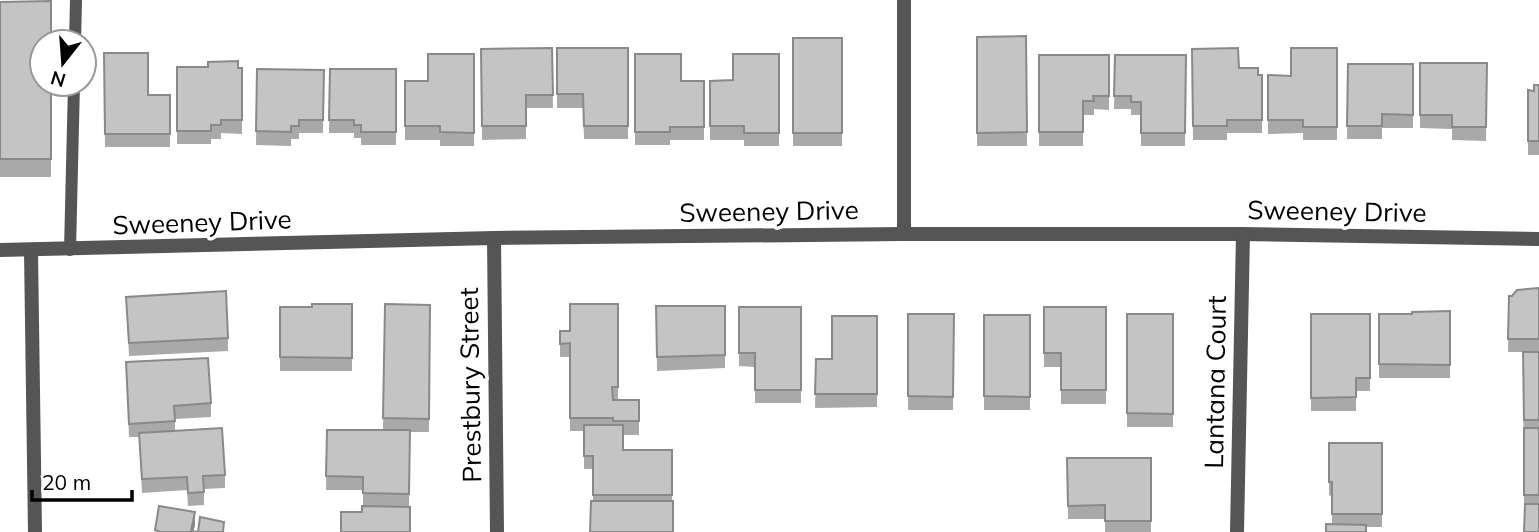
<svg xmlns="http://www.w3.org/2000/svg" width="1539" height="532" font-family="Mulish,sans-serif">
<style>
.lines{fill:none;stroke-linecap:round;stroke-linejoin:round}
.service{stroke:#555;stroke-width:12}
.minor{stroke:#555;stroke-width:14}
.wall{fill:#a9a9a9}
.shaded-wall{fill:#898989}
.building{fill:#c4c4c4;stroke:#898989;stroke-width:2}
.labels{text-anchor:middle;dominant-baseline:central;stroke-width:7;stroke-linejoin:round;paint-order:stroke}
.street-label{font-size:26px;fill:#000;stroke:#fff}
</style>
<rect width="100%" height="100%" fill="#fff"/>
<g class="lines">
<g class="service">
<polyline points="75,42 76,0"/>
<polyline points="70,250 74,84"/>
</g>
<g class="minor">
<polyline points="904,234 904,0"/>
<polyline points="494,238 497,532"/>
<polyline points="0,250 494,238 904,234 1243,234 1539,239"/>
<polyline points="31,251 35,532"/>
<polyline points="1237,532 1243,234"/>
</g>
</g>
<g class="wall">
<polygon points="0,2 51,84 51,177 0,177"/>
<polygon points="1026,36 1027,146 977,146 977,37"/>
<rect x="793" y="38" width="49" height="108"/>
<polygon points="552,48 553,108 526,108 526,139 482,140 481,49"/>
<polygon points="557,48 628,48 628,139 584,139 583,108 557,108"/>
<polygon points="1337,48 1337,140 1303,140 1303,133 1268,134 1268,75 1291,76"/>
<polygon points="1192,49 1239,68 1258,75 1262,75 1262,133 1227,133 1227,140 1193,140"/>
<polygon points="104,53 148,95 170,95 170,147 105,147"/>
<polygon points="474,54 474,146 440,146 440,140 405,140 405,81 428,81"/>
<polygon points="635,54 681,81 704,81 704,140 670,140 670,145 635,145"/>
<polygon points="779,54 779,146 744,146 744,140 710,140 710,81 733,80"/>
<polygon points="1039,55 1109,55 1109,110 1094,109 1094,115 1083,115 1083,146 1039,146"/>
<polygon points="1115,55 1186,55 1185,146 1141,146 1141,115 1131,115 1131,109 1114,109"/>
<polygon points="1420,63 1487,63 1486,141 1452,140 1452,129 1420,128"/>
<polygon points="1348,64 1413,64 1413,128 1382,128 1382,139 1347,139"/>
<polygon points="177,67 242,68 242,134 221,133 221,139 211,139 211,144 177,144"/>
<polygon points="257,69 324,70 323,133 299,133 299,139 291,139 291,146 256,145"/>
<polygon points="330,69 396,69 396,145 361,145 361,138 354,138 354,133 329,133"/>
<polygon points="1539,85 1539,155 1528,155 1528,90 1534,91"/>
<polygon points="1539,288 1539,532 1524,509 1523,352 1508,352 1509,296"/>
<polygon points="126,297 228,338 228,351 129,356"/>
<polygon points="352,304 352,371 280,371 280,307 312,307"/>
<polygon points="385,304 430,305 429,432 410,432 409,507 363,506 363,490 326,490 327,430 383,430"/>
<polygon points="618,304 618,400 639,400 639,435 623,435 623,450 672,450 672,501 593,501 593,469 584,469 584,431 570,431 570,357 560,357 560,331 570,331"/>
<polygon points="656,306 725,306 725,368 657,371"/>
<polygon points="739,307 801,307 801,403 755,403 755,367 739,366"/>
<polygon points="1044,307 1106,307 1106,404 1061,404 1061,367 1044,367"/>
<polygon points="1450,311 1450,378 1379,378 1379,314 1412,314"/>
<polygon points="908,314 954,314 953,410 908,410"/>
<rect x="1127" y="314" width="46" height="113"/>
<polygon points="1311,314 1370,314 1370,391 1356,391 1356,411 1311,411"/>
<rect x="984" y="315" width="46" height="95"/>
<polygon points="877,316 877,407 815,408 816,359 832,359"/>
<polygon points="126,362 211,403 211,417 175,419 175,431 225,475 225,488 204,489 204,505 188,506 187,490 142,493 139,437 129,437"/>
<polygon points="1329,443 1382,443 1382,527 1366,527 1332,524 1332,495 1329,496"/>
<polygon points="1067,458 1151,458 1151,532 1105,532 1105,519 1068,519"/>
</g>
<polygon class="shaded-wall" points="195,512 195,526 193,532 191,532"/>
<g class="building">
<polygon points="51,1 51,42 42,42 42,84 51,84 51,159 0,159 0,2"/>
<polygon points="1026,36 1027,132 977,133 977,37"/>
<rect x="793" y="38" width="49" height="95"/>
<polygon points="552,48 553,95 526,95 526,126 482,126 481,49"/>
<polygon points="557,48 628,48 628,126 584,126 583,94 557,94"/>
<polygon points="1238,48 1239,68 1258,68 1258,75 1262,75 1262,120 1227,120 1227,126 1193,126 1192,49"/>
<polygon points="1291,48 1337,48 1337,127 1303,127 1303,120 1268,120 1268,75 1291,76"/>
<polygon points="104,53 148,53 148,95 170,95 170,134 105,134"/>
<polygon points="428,54 474,54 474,133 440,132 440,126 405,126 405,81 428,81"/>
<polygon points="635,54 681,54 681,81 704,81 704,127 670,127 670,132 635,132"/>
<polygon points="733,54 779,54 779,133 744,133 744,126 710,126 710,81 733,80"/>
<polygon points="1039,55 1109,55 1109,96 1093,96 1094,101 1083,101 1083,132 1039,132"/>
<polygon points="1115,55 1186,55 1185,133 1141,133 1141,102 1131,102 1131,96 1114,96"/>
<polygon points="238,61 238,68 242,68 242,120 221,120 221,125 211,125 211,131 177,131 177,67 208,67 208,62"/>
<polygon points="1420,63 1487,63 1486,127 1452,127 1452,115 1420,115"/>
<polygon points="1348,64 1413,64 1413,115 1382,114 1382,126 1347,126"/>
<polygon points="257,69 324,70 323,120 299,120 299,126 291,126 291,132 256,131"/>
<polygon points="330,69 396,69 396,132 361,132 361,125 354,125 354,120 329,120"/>
<polygon points="1534,85 1539,85 1539,141 1528,141 1528,90 1534,91"/>
<polygon points="1539,288 1539,339 1508,339 1509,296 1512,296 1517,290"/>
<polygon points="226,291 228,338 129,343 126,297"/>
<polygon points="312,304 352,304 352,358 280,357 280,307 312,307"/>
<polygon points="385,304 430,305 429,419 383,418"/>
<polygon points="570,304 618,304 618,387 612,387 613,400 639,400 639,421 613,421 613,418 570,418 570,343 560,344 560,331 570,331"/>
<polygon points="656,306 725,306 725,355 657,357"/>
<polygon points="739,307 801,307 801,390 755,390 755,353 739,353"/>
<polygon points="1044,307 1106,307 1106,390 1061,390 1061,353 1044,353"/>
<polygon points="1450,311 1450,365 1379,364 1379,314 1412,314 1412,312"/>
<polygon points="908,314 954,314 953,397 908,396"/>
<polygon points="1127,314 1173,314 1173,414 1127,413"/>
<polygon points="1311,314 1370,314 1370,378 1356,378 1356,397 1311,398"/>
<polygon points="984,315 1030,315 1030,397 984,396"/>
<polygon points="832,316 877,316 877,394 815,394 816,359 832,359"/>
<polygon points="1523,352 1539,352 1539,420 1524,420"/>
<polygon points="208,358 211,403 174,406 175,421 129,424 126,362"/>
<polygon points="584,425 623,425 623,450 672,450 672,495 593,495 593,456 584,456"/>
<polygon points="222,428 225,475 203,476 204,492 188,493 187,477 142,479 139,433"/>
<rect x="1524" y="428" width="15" height="67"/>
<polygon points="327,430 410,430 409,494 363,493 363,477 326,476"/>
<polygon points="1329,443 1382,443 1382,514 1332,514 1332,482 1329,482"/>
<polygon points="1067,458 1151,458 1151,521 1105,521 1105,505 1068,506"/>
<polygon points="591,501 673,501 673,532 590,532"/>
<polygon points="1525,504 1539,504 1539,532 1524,532"/>
<polygon points="159,506 195,512 191,531 198,532 200,517 224,522 223,532 160,532 155,530"/>
<polygon points="362,506 410,507 410,532 341,532 341,512 362,512"/>
<polygon points="1326,524 1366,525 1366,532 1326,532"/>
</g>
<g class="labels">
<g class="street-label">
<text transform="translate(769 211) rotate(-1)">Sweeney Drive</text>
<text transform="translate(1337 211) rotate(1)">Sweeney Drive</text>
<text transform="translate(202 222) rotate(-2)">Sweeney Drive</text>
<text transform="translate(1215 382) rotate(-89)">Lantana Court</text>
<text transform="translate(470 385) rotate(-91)">Prestbury Street</text>
</g>
</g>
<g transform="translate(63 63) rotate(197)"><circle r="33" fill="#ffffff" stroke="#999999" stroke-width="2"/>
<path d="M0-5L12 26L0 18L-12 26Z" fill="#000000"/>
<text y="-10" font-size="19" font-weight="bold" text-anchor="middle" fill="#000000">N</text>
</g>
<path d="M32 490v10h100v-10" fill="none" stroke="#000000" stroke-width="3.5"/>
<text x="42" y="490" font-size="21" fill="#000000" stroke="#ffffff" stroke-width="5" paint-order="stroke">20 m</text>
</svg>
